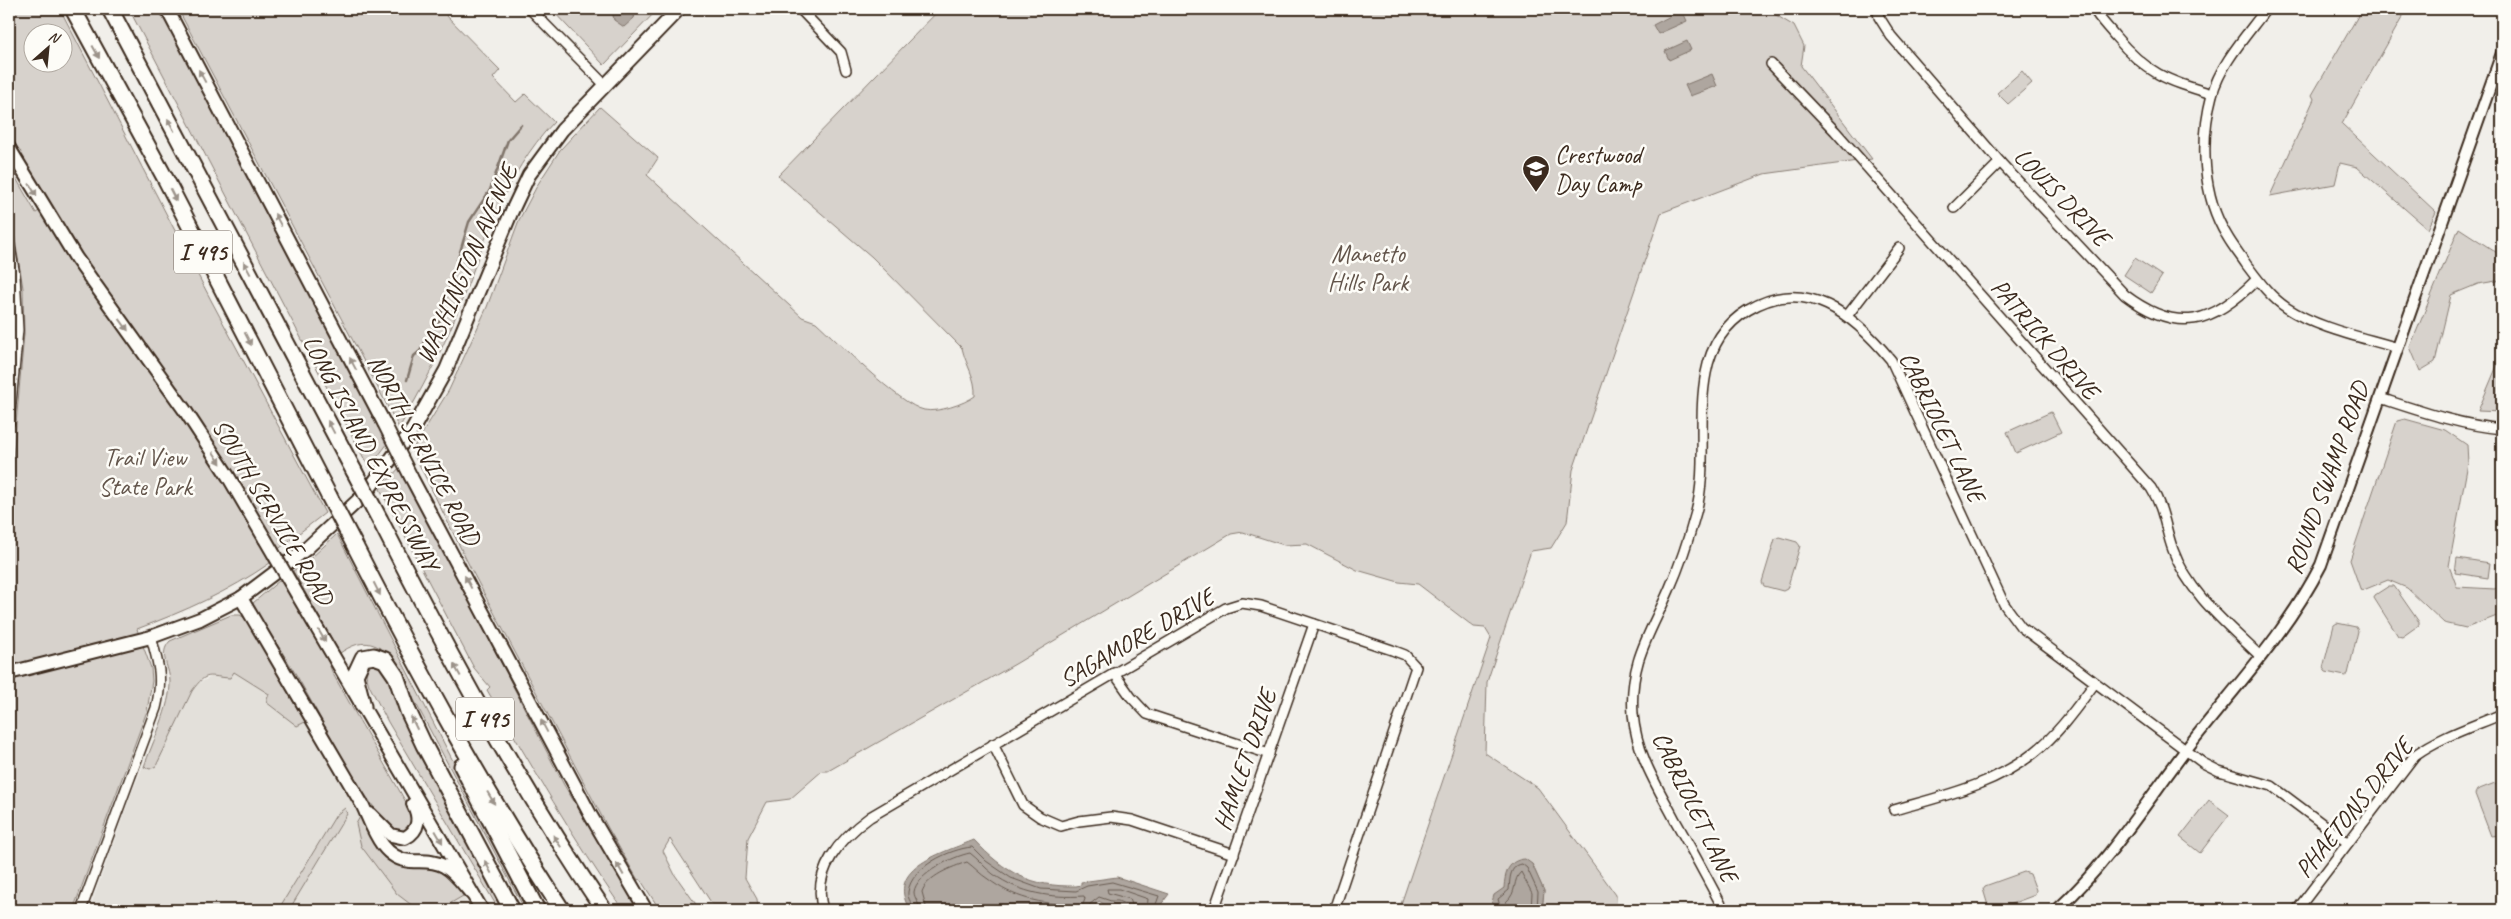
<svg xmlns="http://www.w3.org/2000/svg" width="2511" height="919" font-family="Caveat,sans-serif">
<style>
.built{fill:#e3e0da}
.green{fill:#d7d2cc;stroke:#897e75;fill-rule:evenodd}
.water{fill:#aea69f;stroke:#80746b}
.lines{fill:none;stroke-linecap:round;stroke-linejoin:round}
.shore{stroke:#695c52;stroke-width:1}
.stream{stroke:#80746b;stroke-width:2.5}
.minor-casing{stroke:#3b2a1e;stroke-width:12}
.tertiary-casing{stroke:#3b2a1e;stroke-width:14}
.secondary-casing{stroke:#3b2a1e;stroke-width:16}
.motorway-casing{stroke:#3b2a1e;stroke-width:19}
.minor{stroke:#fdfcf7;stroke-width:9}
.tertiary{stroke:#fdfcf7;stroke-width:10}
.secondary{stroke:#fdfcf7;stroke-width:12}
.motorway{stroke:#fdfcf7;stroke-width:15}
.secondary-bridge-casing{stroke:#3b2a1e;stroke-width:16;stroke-linecap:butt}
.motorway-bridge-casing{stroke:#3b2a1e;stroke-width:19;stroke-linecap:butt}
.secondary-bridge{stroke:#fdfcf7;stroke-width:12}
.motorway-bridge{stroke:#fdfcf7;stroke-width:15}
.oneway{fill:#9c938a}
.labels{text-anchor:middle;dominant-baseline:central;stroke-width:5;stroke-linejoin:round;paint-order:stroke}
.shield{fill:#fdfcf7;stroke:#75695f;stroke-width:1}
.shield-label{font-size:24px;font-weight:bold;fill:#3b2a1e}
.poi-label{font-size:25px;fill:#3b2a1e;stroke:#fdfcf7;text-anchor:start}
.street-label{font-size:25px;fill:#3b2a1e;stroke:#fdfcf7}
.park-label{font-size:25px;fill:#62544a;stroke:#fdfcf7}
</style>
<rect width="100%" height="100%" fill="#f1efea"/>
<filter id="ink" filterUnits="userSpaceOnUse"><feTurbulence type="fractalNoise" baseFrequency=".02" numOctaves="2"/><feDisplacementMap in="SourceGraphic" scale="10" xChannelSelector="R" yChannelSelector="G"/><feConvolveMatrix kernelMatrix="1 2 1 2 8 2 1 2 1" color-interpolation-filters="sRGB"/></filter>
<g filter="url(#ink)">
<polygon class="built" points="265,651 361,815 390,860 396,864 453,879 471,910 89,910 132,792 172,696"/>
<g class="green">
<path d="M9,9h51l152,293 113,211 -58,45 3,5c-42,29 -85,48 -133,66l14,39 1,13 -5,30 -74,199h-64v-405l15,-171 -1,-46 -14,-85v-37l27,47 11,-7 -38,-75zM32,32h30v30h-30z"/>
<polygon points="129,9 160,9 246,176 388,443 369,468"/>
<path d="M178,9h262l60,61 -7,8 23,24 9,-8 29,28c-50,52 -71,125 -97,191 -16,40 -36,78 -58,115z"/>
<polygon points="551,9 612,9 614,20 634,18 636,9 658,9 604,65"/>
<path d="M940,9h826l28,17 10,20 -3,20 71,93 -108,15 -103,39 -88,257 -6,52 -16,26 -20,3 -44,131 -2,71 53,35 78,107 1,15h-75l2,-19 -12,-27 -28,24 -10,19 4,3h-99l92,-272 -6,-10 -11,-1 -56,-43 -19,-2 -42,-12 -50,-26 -23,1 -41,-13 -12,2 -214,129 -189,108h-6l-32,28 -23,3 -19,36 -3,40 12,21 1,11h-42l-46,-71 -7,12 12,24 25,35h-40l-20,-31 -2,1 -30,-52 -137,-259 -59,-119 37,-60 38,-83 32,-87 19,-36 22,-34 40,-43 58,51 -11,17 155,142 14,5c21,19 84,83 108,88 14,3 40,-6 51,-14 1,-19 -9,-30 -13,-48l-90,-91 -94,-81z"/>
<polygon points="2362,9 2407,9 2342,124 2436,212 2428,229 2357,167 2340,163 2335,184 2270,196 2314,99 2312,95"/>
<polygon points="2022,71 2032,83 2008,104 1997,93"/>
<polygon points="2459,228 2502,256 2502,280 2478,284 2451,295 2435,362 2420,371 2410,347"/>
<polygon points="2135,258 2162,276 2151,293 2124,275"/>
<polygon points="2502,354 2502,412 2478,411"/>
<polygon points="2051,412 2061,432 2016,453 2007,432"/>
<polygon points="2405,419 2445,430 2467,445 2468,463 2449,566 2457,587 2495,589 2502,582 2502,614 2466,628 2444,623 2407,588 2388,580 2361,591 2350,560 2397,421"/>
<path d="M400,467l164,318 76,125h-17c-49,-71 -92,-145 -136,-220l3,-3 -16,-19 -94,-179z"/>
<path d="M337,534l182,356 13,20h-7l-133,-252c-17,-17 -30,-20 -52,-5l-47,-82 18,-13z"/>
<polygon points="1779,537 1797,542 1800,546 1787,589 1783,591 1764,586 1762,582 1775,539"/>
<polygon points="2457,558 2490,563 2488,578 2455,573"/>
<polygon points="280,580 324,651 333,674 411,811 410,823 403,831 396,830 384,822 355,780 297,676 255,609 253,603"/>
<polygon points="2389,586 2394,586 2419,622 2419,625 2402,637 2398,636 2374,598 2375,595"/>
<path d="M231,615h9l5,3 60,104 -8,4 -31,-24 3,-8 -35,-22 -4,6c-21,-1 -23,-8 -38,13l-36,75 -6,3 -6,-2c8,-24 27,-61 26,-86 -1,-16 -12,-27 0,-40z"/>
<polygon points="2337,623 2356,627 2358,631 2348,674 2345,676 2326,672 2323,668 2334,625"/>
<polygon points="374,664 382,664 508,910 499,910 388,722 369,685 366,675 368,667"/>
<polygon points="2495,783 2498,785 2502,796 2502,835 2491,836 2475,794 2477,790"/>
<polygon points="2209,800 2229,815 2200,853 2180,837"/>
<polygon points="345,808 347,814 289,910 278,910 336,815"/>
<polygon points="361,815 390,860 403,866 435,866 453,879 463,896 439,910 418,910 397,894 361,846 356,824"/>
<polygon points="2024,872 2030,874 2036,890 2035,895 1995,910 1989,909 1983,889 1985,886"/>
</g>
<g class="water">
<polygon points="612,9 636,9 634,18 624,27 614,20"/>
<polygon points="1682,10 1687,21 1658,34 1653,25"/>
<polygon points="1687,41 1691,50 1669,60 1665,51"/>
<polygon points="1712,74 1717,86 1690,96 1685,85"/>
<path d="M974,840c31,33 57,47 102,46l5,-1v-3l36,-5 52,17 -12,16h-32l-9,-5 -5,4 -12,-8 -8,9h-181c-27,-43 36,-58 64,-70z"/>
<path d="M1525,859l7,5 12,27 -2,19h-44l-6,-8 2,-7 10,-7c1,-15 4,-28 21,-29z"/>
</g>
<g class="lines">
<g class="shore">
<path d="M914,910c-1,-6 -7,-11 -6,-18 3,-25 42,-43 64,-45l14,14 25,17 30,11 35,2 11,-5 25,-4 47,14 -5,14"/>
<path d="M920,910c0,-6 -6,-12 -6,-18 2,-18 40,-36 56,-39 8,6 15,15 23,21 28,20 58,24 91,22l1,3 -4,11"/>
<path d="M927,910l-5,-18c5,-16 30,-25 45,-30 7,5 13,12 21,17 25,19 53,25 84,26l2,5"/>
<polyline points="1087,910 1089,905 1099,897 1111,901 1118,901 1127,905 1128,910"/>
<polyline points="1134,910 1130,899 1108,893 1107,889 1119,889 1148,899 1147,910"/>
<path d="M1501,910l-3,-11 11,-9c1,-10 0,-24 13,-26l5,4 11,24 -1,18"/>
<path d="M1507,910l-1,-8c12,-10 6,-22 15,-30l11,21 -1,17"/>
</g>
<polyline class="stream" points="407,380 414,356 420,351 428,336 438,325 469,222 490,190 508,140 521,125"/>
<defs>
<g id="minor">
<polyline points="530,9 605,85"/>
<polyline points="800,9 841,52 846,70"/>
<path d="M1877,9l2,8 12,19 109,126 125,133c53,40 88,29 132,-16"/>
<path d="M2094,9c5,10 14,18 21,27 32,38 51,44 97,58"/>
<path d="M2266,9c-19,26 -46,55 -54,86 -12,45 -10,101 15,141 5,9 13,19 19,28 12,16 24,33 41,44 32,21 75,29 111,40"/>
<path d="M1771,64l64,67 316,357c13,20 14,40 22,62 16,44 54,74 87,106"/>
<polyline points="1954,208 2000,162"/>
<polyline points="9,242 15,275 18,330 9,423"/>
<polyline points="1847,316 1899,248"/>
<path d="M2380,398c40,13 80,27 122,31"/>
<polyline points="1114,673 1131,697 1147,714 1269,754"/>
<polyline points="993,744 1023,805 1040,817 1061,826 1079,821 1111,817 1132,820 1234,854"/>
<path d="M1894,810c49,-14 100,-25 141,-58 24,-19 42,-45 60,-69"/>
<path d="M81,910l75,-202c7,-29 3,-43 -5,-71"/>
<path d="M823,910c-12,-39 18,-72 47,-93l356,-209 16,-5 19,3 131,44 13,5 11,12 -82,243"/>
<polyline points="1214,910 1314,624"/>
<path d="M1724,910c-16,-30 -32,-60 -49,-90 -18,-34 -39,-67 -42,-106 -4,-52 17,-80 36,-124 11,-25 20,-52 27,-78 12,-45 1,-94 10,-139 5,-27 19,-49 42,-63 58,-35 106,5 143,50l113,244 17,23 182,136 16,8 53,15 76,57"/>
<path d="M2297,910l118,-155c27,-19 57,-28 87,-41"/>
</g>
<path id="tertiary" d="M2057,910c50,-46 87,-105 128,-159 47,-61 101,-117 136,-186l181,-512"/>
<g id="secondary">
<polyline points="167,9 384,423"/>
<polyline points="9,148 76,258 186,412 228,476 265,539"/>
<polyline points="411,477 591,816 646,910"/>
<polyline points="297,594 482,910"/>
<path d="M241,598l122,208c10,22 19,53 47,55 12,1 23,-1 34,5 11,6 19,18 27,27"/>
<polyline points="9,673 151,637 200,619 241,598 306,549 366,493 413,429 446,370 511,213 529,175 562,130 679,9"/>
<path d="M370,814l21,21 14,3c15,-8 15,-21 8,-34"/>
</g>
<g id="motorway">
<polyline points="73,9 165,178 329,496"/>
<polyline points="110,9 354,471"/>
<path d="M380,520c69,135 139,265 224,390"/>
<path d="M355,546c64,125 130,247 207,364"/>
<polyline points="363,706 355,675 363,658 374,656 385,660 396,676 408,711 424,745 512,910"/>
<polyline points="462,766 537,910"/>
</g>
</defs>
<use href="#minor" class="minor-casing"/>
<use href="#tertiary" class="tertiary-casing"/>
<use href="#secondary" class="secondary-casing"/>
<use href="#motorway" class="motorway-casing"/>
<use href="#minor" class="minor"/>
<use href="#tertiary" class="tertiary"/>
<use href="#secondary" class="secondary"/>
<use href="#motorway" class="motorway"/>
<defs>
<g id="secondary-bridge">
<polyline points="384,423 411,477"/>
<polyline points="265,539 297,594"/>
</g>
<g id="motorway-bridge">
<polyline points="354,471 380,520"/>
<polyline points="329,496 355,546"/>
</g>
</defs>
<use href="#secondary-bridge" class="secondary-bridge-casing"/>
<use href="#motorway-bridge" class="motorway-bridge-casing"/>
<use href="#secondary-bridge" class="secondary-bridge"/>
<use href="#motorway-bridge" class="motorway-bridge"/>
</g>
<defs><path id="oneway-solid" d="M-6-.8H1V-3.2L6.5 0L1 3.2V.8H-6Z" transform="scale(1.25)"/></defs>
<g class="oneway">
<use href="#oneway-solid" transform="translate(96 52) rotate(61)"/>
<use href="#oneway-solid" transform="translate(202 76) rotate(-118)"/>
<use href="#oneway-solid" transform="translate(171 125) rotate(-118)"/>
<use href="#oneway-solid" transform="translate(33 190) rotate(59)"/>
<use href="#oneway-solid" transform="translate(173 195) rotate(63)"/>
<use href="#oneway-solid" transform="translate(278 220) rotate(-118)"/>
<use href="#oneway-solid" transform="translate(247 268) rotate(-118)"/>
<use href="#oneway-solid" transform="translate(124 325) rotate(54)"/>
<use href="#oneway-solid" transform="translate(248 339) rotate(63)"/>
<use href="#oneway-solid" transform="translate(353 364) rotate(-118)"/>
<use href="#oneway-solid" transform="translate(331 427) rotate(-118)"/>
<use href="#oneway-solid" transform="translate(217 458) rotate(57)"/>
<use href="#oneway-solid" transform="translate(468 582) rotate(-118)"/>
<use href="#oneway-solid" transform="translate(377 589) rotate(63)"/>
<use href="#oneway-solid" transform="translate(322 636) rotate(60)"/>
<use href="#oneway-solid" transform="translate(457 670) rotate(-119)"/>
<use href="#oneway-solid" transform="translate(414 723) rotate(-116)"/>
<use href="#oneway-solid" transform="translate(544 726) rotate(-118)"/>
<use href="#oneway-solid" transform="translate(491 798) rotate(59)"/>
<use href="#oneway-solid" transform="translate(439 837) rotate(60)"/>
<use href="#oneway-solid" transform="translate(557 841) rotate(-123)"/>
<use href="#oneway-solid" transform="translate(488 867) rotate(-118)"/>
<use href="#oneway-solid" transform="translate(620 869) rotate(-119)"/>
</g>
</g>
<defs>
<symbol id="school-pin" viewBox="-11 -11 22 30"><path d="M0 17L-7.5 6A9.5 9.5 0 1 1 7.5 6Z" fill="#3b2a1e" stroke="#fdfcf7"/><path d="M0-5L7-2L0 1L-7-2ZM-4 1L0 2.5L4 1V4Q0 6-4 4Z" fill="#fff"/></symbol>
</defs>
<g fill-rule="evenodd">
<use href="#school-pin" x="1520" y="153" width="32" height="43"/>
</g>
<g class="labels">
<g class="shield">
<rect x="174" y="230.5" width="58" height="43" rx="4"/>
<rect x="456" y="697.5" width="58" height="43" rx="4"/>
</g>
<g class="shield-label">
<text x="203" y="252">I 495</text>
<text x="485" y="719">I 495</text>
</g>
<g class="poi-label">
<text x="1555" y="155">Crestwood<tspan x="1555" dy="29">Day Camp</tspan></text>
</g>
<g class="street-label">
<text transform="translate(2062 197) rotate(46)">LOUIS DRIVE</text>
<text transform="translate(467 264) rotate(-66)">WASHINGTON AVENUE</text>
<text transform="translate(2045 339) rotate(49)">PATRICK DRIVE</text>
<text transform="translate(1942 427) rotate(64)">CABRIOLET LANE</text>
<text transform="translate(424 450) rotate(62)">NORTH SERVICE ROAD</text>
<text transform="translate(371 453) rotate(62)">LONG ISLAND EXPRESSWAY</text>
<text transform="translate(2327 478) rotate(-70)">ROUND SWAMP ROAD</text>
<text transform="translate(273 512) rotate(59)">SOUTH SERVICE ROAD</text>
<text transform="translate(1137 638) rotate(-30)">SAGAMORE DRIVE</text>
<text transform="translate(1245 760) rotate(-71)">HAMLET DRIVE</text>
<text transform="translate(1695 807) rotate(64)">CABRIOLET LANE</text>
<text transform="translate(2354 808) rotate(-51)">PHAETONS DRIVE</text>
</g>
<g class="park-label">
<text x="1368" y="254">Manetto<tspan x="1368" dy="29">Hills Park</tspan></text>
<text x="145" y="458">Trail View<tspan x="145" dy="29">State Park</tspan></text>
</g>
</g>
<rect width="2511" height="919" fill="none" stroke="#fdfcf7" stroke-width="30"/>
<rect x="15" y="15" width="2481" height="889" fill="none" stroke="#3b2a1e" stroke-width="2" filter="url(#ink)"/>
<g transform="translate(48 48) rotate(27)"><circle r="24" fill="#fdfcf7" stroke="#afa8a0"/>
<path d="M0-4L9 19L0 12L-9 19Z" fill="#3b2a1e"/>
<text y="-8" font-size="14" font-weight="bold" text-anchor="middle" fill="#3b2a1e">N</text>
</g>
</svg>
